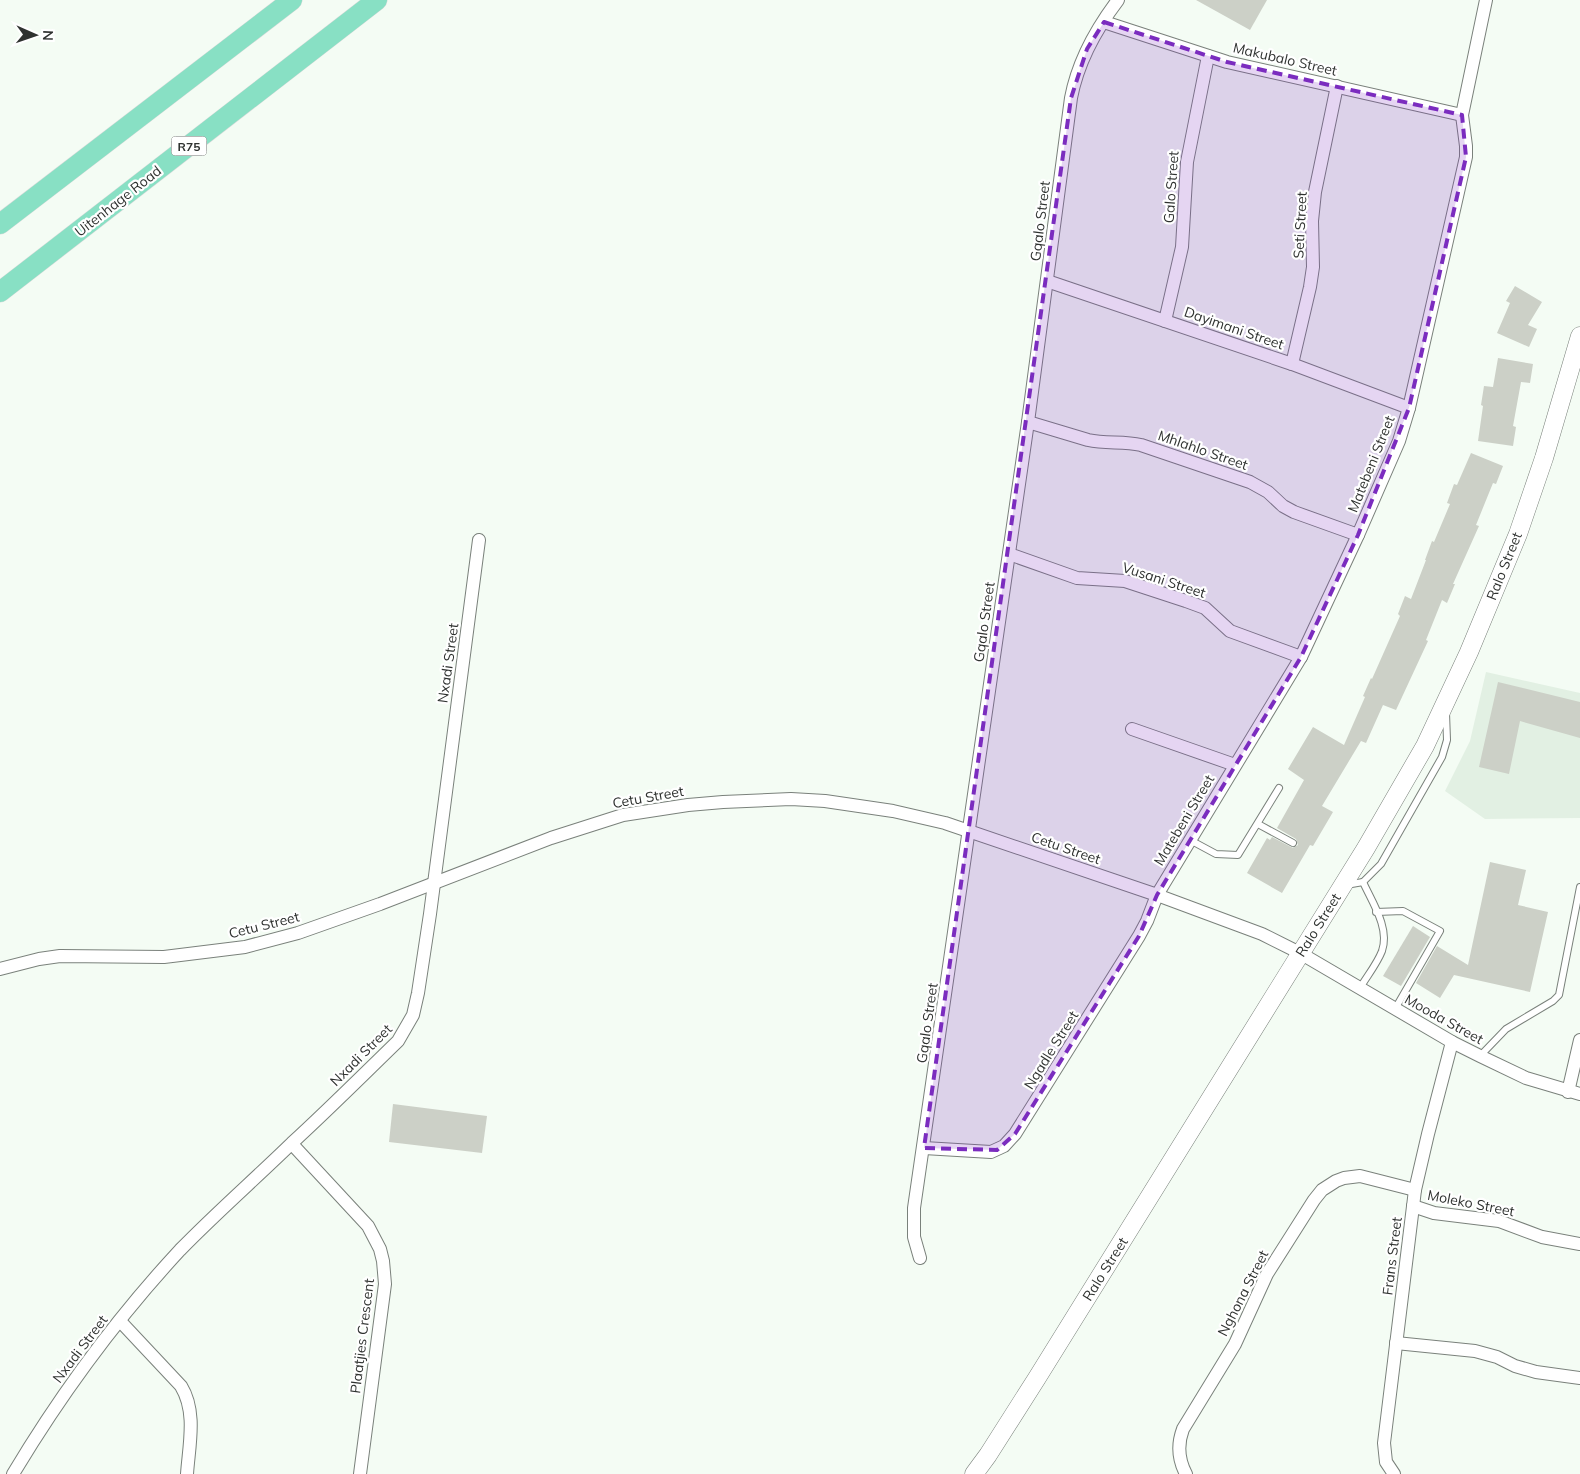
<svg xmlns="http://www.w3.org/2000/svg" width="1580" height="1474" font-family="Mulish,sans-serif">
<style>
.built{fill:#e2f0e3}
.building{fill:#ccd0c7}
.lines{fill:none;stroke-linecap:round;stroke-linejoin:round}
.lane-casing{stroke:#7a817b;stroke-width:8}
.street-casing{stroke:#7a817b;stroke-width:14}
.secondary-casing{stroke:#7a817b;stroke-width:19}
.primary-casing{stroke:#dadada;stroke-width:21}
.lane{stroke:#fff;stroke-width:6}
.street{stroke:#fff;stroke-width:12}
.secondary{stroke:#fff;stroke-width:18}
.primary{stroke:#88e0c4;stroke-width:20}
.marked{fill:#7b2cbf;fill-opacity:0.2;stroke:#7b2cbf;stroke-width:4;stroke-dasharray:10 6;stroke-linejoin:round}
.labels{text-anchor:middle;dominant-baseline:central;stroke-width:4.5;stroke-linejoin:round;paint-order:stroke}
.shield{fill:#fff;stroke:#6d706e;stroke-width:1}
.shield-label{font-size:12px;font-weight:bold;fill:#2f3230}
.street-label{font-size:14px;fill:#2f3230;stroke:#fff}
</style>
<rect width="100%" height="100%" fill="#f4fcf4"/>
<polygon class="built" points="1486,672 1580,693 1580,818 1485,819 1445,791 1470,741"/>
<g class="building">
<polygon points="1196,0 1267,0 1250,30"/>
<polygon points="1515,286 1542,302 1528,325 1537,329 1529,347 1497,333 1510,303 1506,301"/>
<polygon points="1498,358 1533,364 1530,383 1521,382 1513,426 1516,427 1513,446 1478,441 1483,406 1481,405 1484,386 1493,387"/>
<polygon points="1471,453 1503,466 1496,484 1493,483 1476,525 1479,526 1453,584 1455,584 1447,603 1442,600 1426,640 1428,641 1396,710 1383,705 1366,743 1361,741 1322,806 1333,812 1313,846 1310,845 1282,893 1247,873 1267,838 1270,840 1272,837 1293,848 1298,845 1296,839 1277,828 1304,780 1288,769 1313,727 1344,745 1365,697 1363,696 1371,678 1372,679 1400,616 1398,614 1405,596 1411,599 1426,560 1425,560 1432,541 1434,542 1450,504 1447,503 1454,484 1457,485"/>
<polygon points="1498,682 1580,702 1580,738 1520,721 1509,774 1479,767"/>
<polygon points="1490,862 1526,870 1518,905 1548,912 1530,992 1454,975 1440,998 1416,983 1437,946 1468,965"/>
<polygon points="1413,926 1430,937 1401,986 1383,976"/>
<polygon points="393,1104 487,1116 482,1153 389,1142"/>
</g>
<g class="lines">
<defs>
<g id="lane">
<polyline points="1258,824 1293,843"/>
<polyline points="1190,840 1216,854 1238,855 1279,788"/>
<polyline points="1346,885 1363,882 1381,864 1442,757 1447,740 1446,713"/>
<polyline points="1376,912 1403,911 1440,931 1395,1009"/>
<path d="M1360,988c7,-12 17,-24 22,-37 8,-23 -10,-49 -19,-69"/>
<polyline points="1480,1056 1506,1029 1553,1001 1559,995 1580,887"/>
</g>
<g id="street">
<polyline points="1104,22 1227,62 1462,115"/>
<polyline points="1047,281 1292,364 1409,408"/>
<polyline points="1165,321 1182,247 1187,162 1208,56"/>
<polyline points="1292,364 1310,287 1313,267 1312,221 1315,192 1337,86"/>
<path d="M1028,422l60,18c18,4 35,1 53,5l109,37 18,10 15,14 11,6 64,23"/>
<polyline points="1009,554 1077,578 1125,581 1186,601 1205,608 1230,631 1301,657"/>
<polyline points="1132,729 1235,765"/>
<polyline points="0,969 39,959 60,956 164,957 245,947 298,933 380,904 551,838 623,815 688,805 723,802 791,799 825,801 893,811 945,823 1157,895 1262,934 1300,953 1452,1042 1480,1056 1526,1078 1580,1094"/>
<polyline points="1568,1092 1580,1040"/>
<polyline points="292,1144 368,1226 380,1249 383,1261 385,1284 360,1474"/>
<polyline points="924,1148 991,1152 1004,1146 1015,1134 1139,936 1147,921 1157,895 1301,657 1358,535 1399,441 1409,408 1466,157 1466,146 1462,115 1486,0"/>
<polyline points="1413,1206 1434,1213 1499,1221 1542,1237 1580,1244"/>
<path d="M920,1258l-6,-21v-29l114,-786 43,-324c7,-37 25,-69 47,-98"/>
<path d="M120,1321l61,65c16,26 8,59 6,88"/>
<polyline points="1396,1343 1475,1351 1497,1357 1515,1366 1536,1372 1580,1378"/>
<path d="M13,1474c48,-80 104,-156 167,-224 36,-37 75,-71 112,-107 36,-33 71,-68 106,-102l15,-26 5,-22 12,-79 49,-374"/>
<path d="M1186,1474c-8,-15 -9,-29 -3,-45l52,-85 32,-70 47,-74 8,-10 14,-9 8,-3 16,-2 55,14"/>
<polyline points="1394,1474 1386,1462 1384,1443 1415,1190 1428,1134 1452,1042"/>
</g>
<polyline id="secondary" points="974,1474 988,1455 1037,1378 1366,848 1425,746 1469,652 1518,534 1544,458 1580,336"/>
<g id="primary">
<polyline points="0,224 292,0"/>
<polyline points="0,292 377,0"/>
</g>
</defs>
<use href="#lane" class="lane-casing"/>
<use href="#street" class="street-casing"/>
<use href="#secondary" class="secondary-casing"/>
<use href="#primary" class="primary-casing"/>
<use href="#lane" class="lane"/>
<use href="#street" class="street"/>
<use href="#secondary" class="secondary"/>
<use href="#primary" class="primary"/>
</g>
<path class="marked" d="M1104,22l123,40 235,53 4,42 -57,251 -51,127 -57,122 -144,238 -18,41 -124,198 -18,16 -73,-2 147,-1050 16,-49z"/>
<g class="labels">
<rect class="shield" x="171.5" y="136.5" width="35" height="19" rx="4"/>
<g class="shield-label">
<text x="189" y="146">R75</text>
</g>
<g class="street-label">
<text transform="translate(1285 59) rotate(13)">Makubalo Street</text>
<text transform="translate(1171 187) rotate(-86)">Galo Street</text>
<text transform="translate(118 201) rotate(-38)">Uitenhage Road</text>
<text transform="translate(1040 221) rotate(-83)">Gqalo Street</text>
<text transform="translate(1300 225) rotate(-87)">Seti Street</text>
<text transform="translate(1234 328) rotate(19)">Dayimani Street</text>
<text transform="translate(1203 450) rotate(19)">Mhlahlo Street</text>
<text transform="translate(1371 464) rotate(-68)">Matebeni Street</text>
<text transform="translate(1504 566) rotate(-68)">Ralo Street</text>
<text transform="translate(1164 580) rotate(18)">Vusani Street</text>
<text transform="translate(984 622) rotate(-82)">Gqalo Street</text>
<text transform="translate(448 663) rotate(-82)">Nxadi Street</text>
<text transform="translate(648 797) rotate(-10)">Cetu Street</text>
<text transform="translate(1184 820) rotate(-59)">Matebeni Street</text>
<text transform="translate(1066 848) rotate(19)">Cetu Street</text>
<text transform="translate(264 925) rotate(-14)">Cetu Street</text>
<text transform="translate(1318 925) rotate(-58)">Ralo Street</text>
<text transform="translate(1444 1019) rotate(29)">Mooda Street</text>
<text transform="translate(927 1023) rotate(-82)">Gqalo Street</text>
<text transform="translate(1051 1050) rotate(-58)">Ngadle Street</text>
<text transform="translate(361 1055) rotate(-45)">Nxadi Street</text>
<text transform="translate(1471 1203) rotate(11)">Moleko Street</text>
<text transform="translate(1392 1256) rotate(-83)">Frans Street</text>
<text transform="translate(1105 1269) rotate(-58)">Ralo Street</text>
<text transform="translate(1243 1293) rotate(-63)">Nghona Street</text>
<text transform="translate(362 1336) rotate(-83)">Plaatjies Crescent</text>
<text transform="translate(80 1349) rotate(-53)">Nxadi Street</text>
</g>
</g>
<g transform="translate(35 35) rotate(92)" stroke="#ffffff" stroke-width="4" paint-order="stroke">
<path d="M0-4L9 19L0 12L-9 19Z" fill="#2f3230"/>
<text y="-8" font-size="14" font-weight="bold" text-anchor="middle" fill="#2f3230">N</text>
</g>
</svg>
